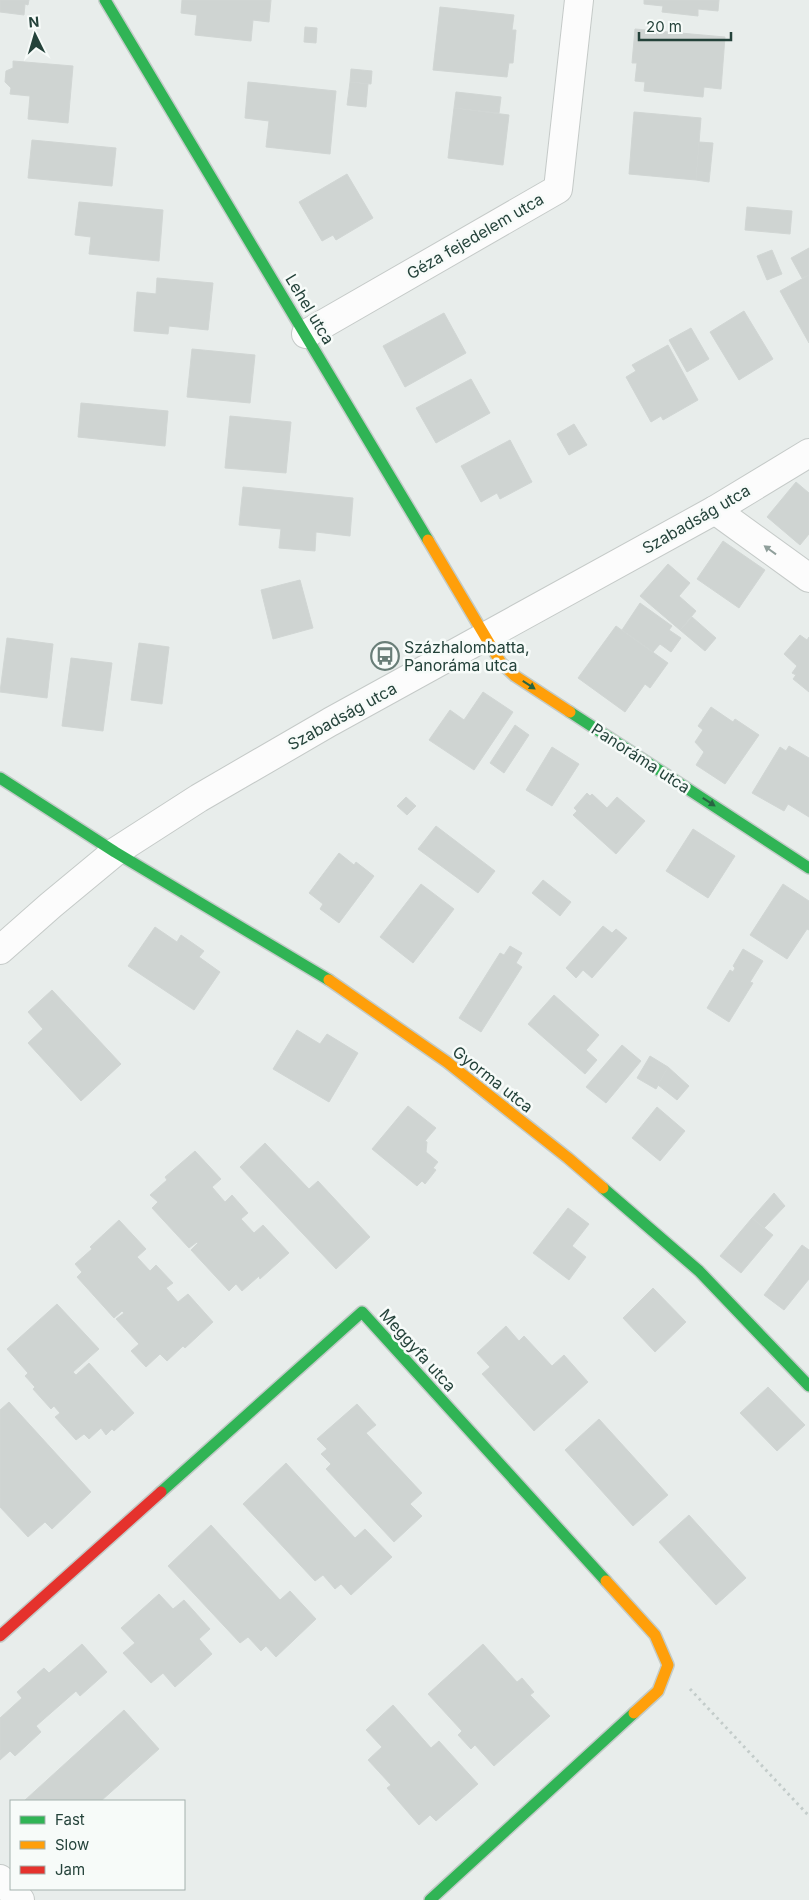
<svg xmlns="http://www.w3.org/2000/svg" width="809" height="1900" font-family="Inter,sans-serif">
<style>
.building{fill:#cfd4d2;stroke:#d1d6d4}
.lines{fill:none;stroke-linecap:round;stroke-linejoin:round}
.street-casing{stroke:#c5cac8;stroke-width:30}
.fast-casing{stroke:#c3cbc8;stroke-width:14}
.slow-casing{stroke:#c3cbc8;stroke-width:14}
.jam-casing{stroke:#c3cbc8;stroke-width:14}
.path{stroke:#c3ccca;stroke-width:3;stroke-dasharray:2.5 4;stroke-linecap:butt}
.street{stroke:#fcfcfc;stroke-width:28}
.fast{stroke:#30b455;stroke-width:11}
.slow{stroke:#ff9f0a;stroke-width:11}
.jam{stroke:#e5322d;stroke-width:11}
.oneway{fill:#909f9b}
.oneway2{fill:#286442}
.labels{text-anchor:middle;dominant-baseline:central;stroke-width:5;stroke-linejoin:round;paint-order:stroke}
.street-label{font-size:16px;fill:#24423a;stroke:#f7fbf9}
.poi-label{font-size:16px;fill:#24423a;stroke:#f7fbf9;text-anchor:start}
</style>
<rect width="100%" height="100%" fill="#e8edeb"/>
<g class="building">
<polygon points="0,0 29,0 28,5 25,4 24,15 0,12"/>
<polygon points="182,0 271,0 269,22 253,20 251,41 195,35 197,15 181,13"/>
<polygon points="644,0 719,0 718,11 698,9 698,16 662,12 663,6 644,4"/>
<polygon points="440,7 514,15 512,30 516,30 513,63 509,63 507,77 433,70"/>
<polygon points="305,27 317,28 316,43 304,42"/>
<polygon points="635,29 725,37 721,89 704,87 703,97 644,91 645,82 635,81 637,63 632,63"/>
<polygon points="13,61 73,66 68,123 28,119 30,96 10,94 11,88 5,82 6,71 13,68"/>
<polygon points="351,69 372,71 371,84 350,82"/>
<polygon points="248,82 336,91 330,154 266,147 269,121 245,118"/>
<polygon points="350,82 368,84 366,107 347,105"/>
<polygon points="456,92 501,97 499,113 454,108"/>
<polygon points="454,108 509,115 503,165 448,158"/>
<polygon points="634,112 701,118 696,180 629,174"/>
<polygon points="32,140 116,148 112,186 28,178"/>
<polygon points="699,142 713,143 709,182 696,180"/>
<polygon points="347,174 373,218 336,240 333,235 322,241 299,202"/>
<polygon points="79,202 163,210 159,261 89,254 91,237 75,235"/>
<polygon points="747,207 792,211 790,234 745,230"/>
<polygon points="809,248 809,275 802,278 791,258"/>
<polygon points="772,250 782,274 767,280 757,256"/>
<polygon points="809,275 809,343 780,291"/>
<polygon points="157,278 213,283 208,330 169,326 168,334 134,331 137,292 156,294"/>
<polygon points="744,311 773,359 739,380 710,332"/>
<polygon points="444,313 466,353 405,387 383,346"/>
<polygon points="691,328 709,359 687,372 669,340"/>
<polygon points="668,345 698,400 663,420 661,416 651,422 626,377 636,371 632,365"/>
<polygon points="192,349 255,355 250,403 187,397"/>
<polygon points="471,379 490,413 436,443 416,408"/>
<polygon points="81,403 168,411 165,446 78,437"/>
<polygon points="230,416 291,422 286,473 225,468"/>
<polygon points="574,424 587,445 569,455 557,434"/>
<polygon points="510,440 532,482 500,499 497,493 481,502 461,466"/>
<polygon points="796,482 809,493 809,534 800,545 767,517"/>
<polygon points="243,487 353,498 350,536 316,532 315,551 279,548 281,529 239,525"/>
<polygon points="723,541 765,570 739,608 697,579"/>
<polygon points="668,564 690,583 679,596 696,611 680,630 640,596"/>
<polygon points="300,580 313,628 273,639 261,590"/>
<polygon points="640,603 672,626 669,630 681,638 671,652 660,644 653,652 622,630"/>
<polygon points="692,617 716,638 705,651 680,630"/>
<polygon points="616,626 668,663 650,688 645,684 625,712 578,678"/>
<polygon points="800,635 807,640 809,637 809,692 793,679 796,675 792,673 797,666 784,654"/>
<polygon points="7,638 53,644 47,698 0,692"/>
<polygon points="139,643 169,647 162,704 131,700"/>
<polygon points="71,658 112,663 103,731 62,726"/>
<polygon points="483,692 513,712 474,770 429,740 450,710 464,720"/>
<polygon points="711,707 733,722 735,719 759,735 725,784 696,765 704,752 695,742 703,730 698,726"/>
<polygon points="515,725 529,735 504,773 490,763"/>
<polygon points="789,746 809,758 809,817 788,804 784,811 752,793 780,747 786,751"/>
<polygon points="552,747 579,764 552,806 526,790"/>
<polygon points="587,793 590,796 592,794 607,808 617,797 645,821 616,854 573,815 577,811 574,808"/>
<polygon points="406,797 416,806 407,815 397,806"/>
<polygon points="436,826 495,871 478,893 418,849"/>
<polygon points="693,829 735,856 708,898 666,871"/>
<polygon points="339,853 354,865 356,862 374,876 339,923 320,909 323,904 309,893"/>
<polygon points="543,880 571,902 560,916 532,893"/>
<polygon points="421,884 454,909 413,963 380,937"/>
<polygon points="783,884 809,901 809,930 807,929 787,959 750,935"/>
<polygon points="603,926 612,933 616,929 627,938 592,978 583,970 576,978 566,968"/>
<polygon points="155,927 177,942 181,935 204,951 199,957 220,972 194,1010 128,966"/>
<polygon points="510,946 522,953 516,963 522,967 481,1032 459,1018 500,953 504,955"/>
<polygon points="743,949 763,961 750,982 753,983 729,1022 707,1008 730,970 733,972 735,968 733,966"/>
<polygon points="52,990 121,1064 81,1101 28,1043 43,1029 28,1012"/>
<polygon points="554,995 599,1035 586,1050 597,1060 585,1074 528,1024"/>
<polygon points="297,1030 320,1044 327,1034 358,1053 329,1102 273,1069"/>
<polygon points="622,1045 641,1061 606,1103 586,1087"/>
<polygon points="650,1056 668,1067 656,1089 637,1078"/>
<polygon points="668,1067 689,1086 677,1100 658,1085"/>
<polygon points="408,1106 436,1128 425,1141 427,1142 426,1152 438,1162 433,1168 436,1170 425,1184 422,1181 417,1186 372,1149"/>
<polygon points="657,1107 685,1131 660,1161 632,1138"/>
<polygon points="265,1143 309,1189 318,1181 370,1237 336,1269 240,1167"/>
<polygon points="195,1151 221,1179 212,1187 225,1202 232,1195 248,1213 241,1219 254,1233 263,1225 289,1253 260,1279 259,1276 242,1291 236,1284 229,1291 191,1250 198,1243 197,1242 189,1248 152,1208 158,1202 150,1195 167,1180 165,1177"/>
<polygon points="774,1193 785,1206 764,1228 752,1218"/>
<polygon points="568,1208 589,1224 572,1246 586,1257 569,1280 533,1253"/>
<polygon points="752,1218 773,1235 741,1273 720,1256"/>
<polygon points="119,1220 146,1249 137,1257 150,1271 156,1265 173,1283 166,1288 178,1302 188,1294 213,1322 185,1348 183,1346 167,1361 160,1354 146,1367 131,1351 139,1344 116,1319 124,1313 122,1311 114,1318 77,1277 82,1272 75,1264 92,1249 90,1247"/>
<polygon points="802,1245 809,1250 809,1279 784,1310 764,1295"/>
<polygon points="653,1288 686,1322 655,1352 623,1318"/>
<polygon points="57,1304 99,1349 73,1372 76,1375 89,1363 134,1413 114,1431 112,1429 106,1435 101,1428 89,1439 84,1434 76,1440 55,1417 60,1413 54,1406 51,1409 33,1389 35,1387 25,1376 28,1373 7,1349"/>
<polygon points="506,1326 519,1341 524,1336 552,1366 564,1355 588,1382 534,1431 482,1374 490,1367 477,1353"/>
<polygon points="768,1387 805,1425 777,1451 740,1413"/>
<polygon points="9,1402 91,1492 52,1529 45,1522 28,1537 0,1507 0,1410"/>
<polygon points="357,1404 376,1425 366,1433 422,1493 410,1504 422,1516 394,1542 326,1469 331,1464 321,1454 327,1449 317,1439"/>
<polygon points="599,1419 668,1495 633,1526 565,1450"/>
<polygon points="286,1463 355,1538 365,1529 392,1557 351,1595 341,1584 335,1589 323,1575 315,1581 243,1504"/>
<polygon points="689,1515 746,1578 716,1605 659,1542"/>
<polygon points="211,1525 280,1600 290,1591 316,1619 276,1657 266,1646 261,1651 248,1637 240,1643 168,1566"/>
<polygon points="159,1594 173,1609 184,1600 210,1629 199,1639 212,1654 175,1687 163,1673 151,1683 123,1653 135,1643 121,1628"/>
<polygon points="82,1644 107,1672 80,1696 76,1691 36,1726 41,1732 15,1756 10,1751 0,1760 0,1718 22,1698 17,1692 44,1668 49,1673"/>
<polygon points="483,1644 517,1682 522,1678 534,1692 530,1695 550,1716 494,1766 475,1745 471,1749 458,1735 462,1731 428,1694"/>
<polygon points="393,1705 431,1748 439,1741 478,1784 436,1821 430,1815 419,1825 387,1788 391,1785 368,1760 382,1747 366,1730"/>
<polygon points="124,1710 159,1749 101,1801 24,1801"/>
</g>
<g class="lines">
<defs>
<g id="street">
<polyline points="306,334 558,189 579,0"/>
<polyline points="715,510 809,578"/>
<polyline points="0,950 51,905 115,852 199,798 330,722 715,510 809,453"/>
<polyline points="0,1879 20,1900"/>
</g>
<g id="fast">
<polyline points="105,0 428,540"/>
<polyline points="570,712 809,868"/>
<polyline points="0,778 115,852 329,980"/>
<polyline points="603,1188 699,1271 809,1386"/>
<polyline points="161,1492 362,1312 606,1581"/>
<polyline points="430,1900 634,1713"/>
</g>
<g id="slow">
<polyline points="428,540 501,663 515,676 570,712"/>
<polyline points="329,980 447,1062 568,1158 603,1188"/>
<polyline points="606,1581 655,1635 668,1665 658,1691 634,1713"/>
</g>
<polyline id="jam" points="0,1636 161,1492"/>
</defs>
<use href="#street" class="street-casing"/>
<use href="#fast" class="fast-casing"/>
<use href="#slow" class="slow-casing"/>
<use href="#jam" class="jam-casing"/>
<polyline class="path" points="690,1689 809,1816"/>
<use href="#street" class="street"/>
<use href="#fast" class="fast"/>
<use href="#slow" class="slow"/>
<use href="#jam" class="jam"/>
</g>
<defs><path id="oneway-solid" d="M-6-.8H1V-3.2L6.5 0L1 3.2V.8H-6Z" transform="scale(1.25)"/></defs>
<use class="oneway" href="#oneway-solid" transform="translate(770 550) rotate(-144)"/>
<g class="oneway2">
<use href="#oneway-solid" transform="translate(529 685) rotate(33)"/>
<use href="#oneway-solid" transform="translate(709 802) rotate(33)"/>
</g>
<defs>
<symbol id="bus-ring" viewBox="-11 -11 22 22"><circle r="9.5" fill="#f7fbf9" stroke="#697e78" stroke-width="1.5"/><path d="M-5-6H5V4H4V6H2V4H-2V6H-4V4H-5ZM-3.5-4V0h7V-4ZM-3.5 1.2v1.5H-2V1.2ZM2 1.2v1.5H3.5V1.2Z" fill="#697e78"/></symbol>
</defs>
<g fill-rule="evenodd">
<use href="#bus-ring" x="369" y="640" width="32" height="32"/>
</g>
<g class="labels">
<g class="street-label">
<text transform="translate(475 236) rotate(-30)">Géza fejedelem utca</text>
<text transform="translate(310 309) rotate(59)">Lehel utca</text>
<text transform="translate(696 519) rotate(-30)">Szabadság utca</text>
<text transform="translate(342 716) rotate(-29)">Szabadság utca</text>
<text transform="translate(641 758) rotate(33)">Panoráma utca</text>
<text transform="translate(493 1079) rotate(38)">Gyorma utca</text>
<text transform="translate(418 1350) rotate(48)">Meggyfa utca</text>
</g>
<g class="poi-label">
<text x="404" y="647">Százhalombatta,<tspan x="404" dy="18">Panoráma utca</tspan></text>
</g>
</g>
<rect x="10" y="1800" width="175" height="90" fill="#f7fbf9" stroke="#a3b1ad"/>
<rect x="20" y="1816" width="25" height="8" fill="#30b455" stroke="#a3b1ad"/>
<text x="55" y="1825" font-size="15" fill="#24423a">Fast</text>
<rect x="20" y="1841" width="25" height="8" fill="#ff9f0a" stroke="#a3b1ad"/>
<text x="55" y="1850" font-size="15" fill="#24423a">Slow</text>
<rect x="20" y="1866" width="25" height="8" fill="#e5322d" stroke="#a3b1ad"/>
<text x="55" y="1875" font-size="15" fill="#24423a">Jam</text>
<g transform="translate(35 35) rotate(355)" stroke="#f7fbf9" stroke-width="4" paint-order="stroke">
<path d="M0-4L9 19L0 12L-9 19Z" fill="#24423a"/>
<text y="-8" font-size="14" font-weight="bold" text-anchor="middle" fill="#24423a">N</text>
</g>
<path d="M639 32v8h92v-8" fill="none" stroke="#24423a" stroke-width="2.5"/>
<text x="646" y="32" font-size="15" fill="#24423a" stroke="#f7fbf9" stroke-width="4" paint-order="stroke">20 m</text>
</svg>
